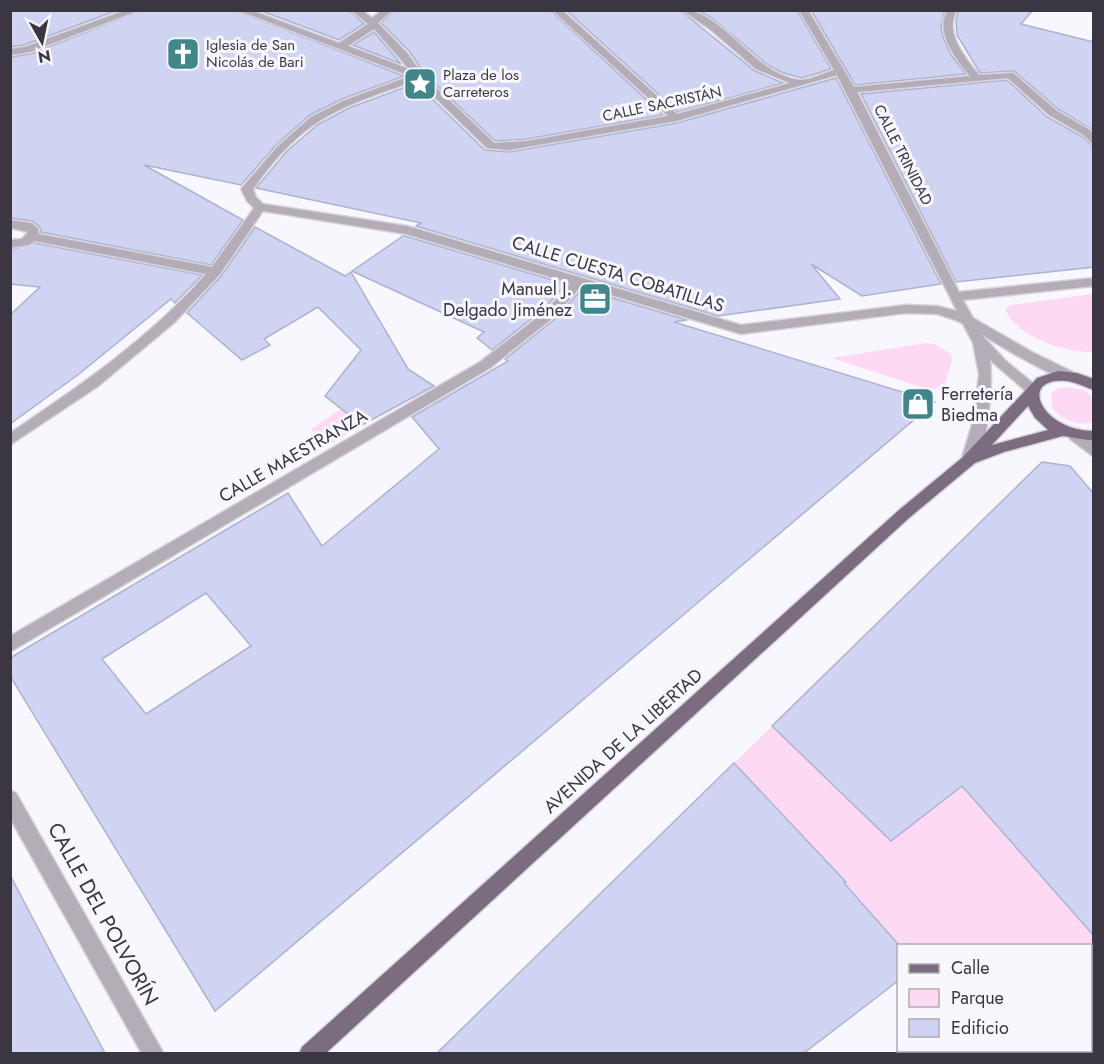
<svg xmlns="http://www.w3.org/2000/svg" width="1104" height="1064" font-family="Jost,sans-serif">
<style>
.green{fill:#fdd9f3}
.building{fill:#cfd4f2;stroke:#adb2cf;stroke-width:1.5;fill-rule:evenodd}
.lines{fill:none;stroke-linecap:round;stroke-linejoin:round}
.minor-casing{stroke:#d7d4dc;stroke-width:3}
.major-casing{stroke:#d7d4dc;stroke-width:3}
.minor{fill:#b4acb7;fill-rule:evenodd}
.major{fill:#7b6c80;fill-rule:evenodd}
.labels{text-anchor:middle;dominant-baseline:central;stroke-width:6;stroke-linejoin:round;paint-order:stroke}
.far-poi-label{font-size:15px;fill:#3a3743;stroke:#f9f7fe;text-anchor:start}
.far-street-label{font-size:15px;fill:#3a3743;stroke:#f9f7fe}
.street-label{font-size:18px;fill:#3a3743;stroke:#f9f7fe}
.poi-label{font-size:18px;fill:#3a3743;stroke:#f9f7fe;text-anchor:end}
.near-street-label{font-size:21px;fill:#3a3743;stroke:#f9f7fe}
</style>
<rect width="100%" height="100%" fill="#f9f7fe"/>
<g class="green">
<path d="M1093,294v58c-27,0 -74,-13 -87,-41l1,-4 4,-2z"/>
<polygon points="926,343 935,344 951,354 952,361 944,387 929,390 832,358"/>
<path d="M1066,387l17,3 10,7v25c-16,5 -30,-2 -41,-14l-1,-14 5,-5z"/>
<polygon points="341,409 362,425 328,446 311,429"/>
<polygon points="772,726 891,841 962,786 1093,936 1093,1028 1091,1030 1090,946 900,945 844,883 846,882 734,763"/>
</g>
<g class="building">
<polygon points="10,10 118,10 24,45 10,47"/>
<polygon points="142,10 235,10 404,76 342,99 310,115 276,145 241,185 144,165 243,220 211,265 41,232 39,226 32,221 10,218 10,57 31,54"/>
<polygon points="259,10 349,10 364,24 339,40"/>
<polygon points="395,10 550,10 663,115 527,139 495,141 424,73 410,52 381,23"/>
<polygon points="566,10 680,10 755,71 783,83 678,112"/>
<polygon points="697,10 797,10 831,69 802,78 783,73 768,65 712,18"/>
<polygon points="811,10 945,10 941,27 943,37 951,55 966,74 855,85"/>
<polygon points="959,10 1033,10 1021,24 1094,42 1094,131 1058,109 1014,71 980,73 957,35 956,19"/>
<polygon points="374,32 401,64 353,45"/>
<polygon points="836,78 941,284 862,296 811,264 840,299 718,316 416,226 421,223 256,188 287,151 317,125 349,108 416,83 485,150 509,152 677,123"/>
<polygon points="1007,80 1047,117 1081,136 1094,147 1094,267 956,282 861,94"/>
<polygon points="255,227 345,276 351,272 408,369 434,386 362,425 325,396 361,350 318,307 264,339 270,345 242,360 187,313 222,275"/>
<polygon points="403,236 405,236 566,284 545,308 492,350 477,338 484,332 352,271"/>
<polygon points="35,243 202,275 175,303 171,299 79,374 10,424 10,315 40,287 10,284 10,250"/>
<path d="M582,289l105,31 -13,2 261,80 -720,609 -205,-335v-18l278,-165 34,53 117,-97 -27,-32 96,-56 -3,-2 51,-41zM206,593l45,53 -105,68 -44,-55z"/>
<polygon points="1042,462 1070,466 1094,494 1094,936 962,786 891,841 772,726"/>
<polygon points="734,763 846,882 844,883 898,944 898,981 804,1053 437,1053"/>
<polygon points="10,875 59,968 105,1053 10,1053"/>
</g>
<g class="lines">
<defs>
<g id="minor">
<polygon points="126,10 140,10 30,52 10,55 10,49 25,47"/>
<path d="M237,10h14l88,33 29,-19 -17,-14h11l10,8 10,-8h11l-15,13 30,31 14,20 72,69 33,-2 141,-25 -116,-106h10l115,104 113,-31 -34,-14 -45,-39 -29,-20c41,0 71,64 117,70 9,1 25,-7 35,-10l-35,-60h9l46,77 116,-11c-14,-17 -36,-44 -22,-66h9c-14,22 9,49 22,65l34,-2 44,38 33,19 4,5v10l-12,-11 -33,-19 -41,-37 -151,14 102,200 135,-14v8l-131,14 10,18 59,34 47,23 2,3 -2,3c-15,5 -82,-37 -98,-47l25,27 34,28 -7,5 -5,-1 -38,-33c3,20 -1,100 -22,107l-7,-6 13,-43 5,-44 -6,-31 -10,-19 -5,-3 -21,-7 -31,-1 -165,21 -160,-48 -26,30 -65,52 -480,284v-16l470,-274 67,-52 23,-27 -164,-49 -143,-23 -43,63 -45,48 -78,65 -87,58v-12c70,-47 140,-95 196,-159l-171,-33 -6,4 -19,3v-8l12,-1 6,-7 -18,-4v-8l21,3 7,5 1,6 173,33 42,-59 -7,-7 -6,-12 37,-43 33,-29 32,-16 67,-25zM374,29l35,40 -61,-23zM837,75l120,236 -20,-5 -31,-1 -165,20 -334,-99 -144,-22 -7,-7 -3,-8c18,-26 44,-56 73,-72 28,-16 61,-26 91,-37l70,68 22,2 167,-29z"/>
<polygon points="1075,430 1094,443 1094,457 1070,439 1068,435"/>
<polygon points="10,790 16,793 164,1054 142,1054 10,818"/>
</g>
<path id="major" d="M1058,371l19,2 17,6v11c-10,-3 -18,-8 -28,-9 -49,-4 -25,50 28,50v10l-31,-5 -59,16 -29,11 -66,55 -584,536h-26l3,-7 597,-537 64,-53 74,-79zM1028,406l7,12 13,12 -56,15z"/>
</defs>
<use href="#minor" class="minor-casing"/>
<use href="#major" class="major-casing"/>
<use href="#minor" class="minor"/>
<use href="#major" class="major"/>
</g>
<defs>
<symbol id="church-square" viewBox="-11 -11 22 22"><rect x="-9" y="-9" width="18" height="18" rx="4" fill="#3f878b" stroke="#f9f7fe"/><path d="M-1.2-6h2.4v3.5h3.3v2.4h-3.3V6h-2.4V-.1h-3.3v-2.4h3.3Z" fill="#fff"/></symbol>
<symbol id="sight-square" viewBox="-11 -11 22 22"><rect x="-9" y="-9" width="18" height="18" rx="4" fill="#3f878b" stroke="#f9f7fe"/><path d="M0-6L1.8-2.2L6-1.7L2.9 1.2L3.7 5.4L0 3.3L-3.7 5.4L-2.9 1.2L-6-1.7L-1.8-2.2Z" fill="#fff"/></symbol>
<symbol id="office-square" viewBox="-11 -11 22 22"><rect x="-9" y="-9" width="18" height="18" rx="4" fill="#3f878b" stroke="#f9f7fe"/><path d="M-6-3h4V-5.5h4V-3h4V5H-6ZM-1-4.5V-3h2v-1.5ZM-6 0V1H6V0Z" fill="#fff"/></symbol>
<symbol id="shop-square" viewBox="-11 -11 22 22"><rect x="-9" y="-9" width="18" height="18" rx="4" fill="#3f878b" stroke="#f9f7fe"/><path d="M-5-2.5h2.3a2.7 3.5 0 0 1 5.4 0H5L5.5 6h-11ZM-1.5-2.5h3a1.5 2.3 0 0 0-3 0Z" fill="#fff"/></symbol>
</defs>
<g fill-rule="evenodd">
<use href="#church-square" x="164" y="35" width="38" height="38"/>
<use href="#sight-square" x="401" y="65" width="38" height="38"/>
<use href="#office-square" x="576" y="280" width="38" height="38"/>
<use href="#shop-square" x="899" y="385" width="38" height="38"/>
</g>
<g class="labels">
<g class="far-poi-label">
<text x="206" y="45">Iglesia de San<tspan x="206" dy="17">Nicolás de Bari</tspan></text>
<text x="443" y="75">Plaza de los<tspan x="443" dy="17">Carreteros</tspan></text>
</g>
<g class="far-street-label">
<text transform="translate(662 104) rotate(-12)">CALLE SACRISTÁN</text>
<text transform="translate(903 155) rotate(63)">CALLE TRINIDAD</text>
</g>
<g class="street-label">
<text transform="translate(618 274) rotate(17)">CALLE CUESTA COBATILLAS</text>
<text transform="translate(293 456) rotate(-30)">CALLE MAESTRANZA</text>
<text transform="translate(623 741) rotate(-42)">AVENIDA DE LA LIBERTAD</text>
</g>
<g class="poi-label">
<text x="572" y="289">Manuel J.<tspan x="572" dy="21">Delgado Jiménez</tspan></text>
<text x="941" y="394" text-anchor="start">Ferretería<tspan x="941" dy="21">Biedma</tspan></text>
</g>
<g class="near-street-label">
<text transform="translate(103 914) rotate(61)">CALLE DEL POLVORÍN</text>
</g>
</g>
<rect width="1104" height="1064" fill="none" stroke="#3a3743" stroke-width="24"/>
<rect x="897" y="944" width="195" height="108" fill="#f9f7fe" stroke="#adaab3" stroke-width="1.5"/>
<rect x="909" y="964" width="30" height="9" fill="#7b6c80" stroke="#adaab3" stroke-width="1.5"/>
<text x="951" y="974" font-size="18" fill="#3a3743">Calle</text>
<rect x="909" y="989" width="30" height="18" fill="#fdd9f3" stroke="#adaab3" stroke-width="1.5"/>
<text x="951" y="1004" font-size="18" fill="#3a3743">Parque</text>
<rect x="909" y="1019" width="30" height="18" fill="#cfd4f2" stroke="#adaab3" stroke-width="1.5"/>
<text x="951" y="1034" font-size="18" fill="#3a3743">Edificio</text>
<g transform="translate(42 42) rotate(171)" stroke="#f9f7fe" stroke-width="4.5" paint-order="stroke">
<path d="M0-4.5L10 22L0 15L-10 22Z" fill="#3a3743"/>
<text y="-9" font-size="16" font-weight="bold" text-anchor="middle" fill="#3a3743">N</text>
</g>
</svg>
